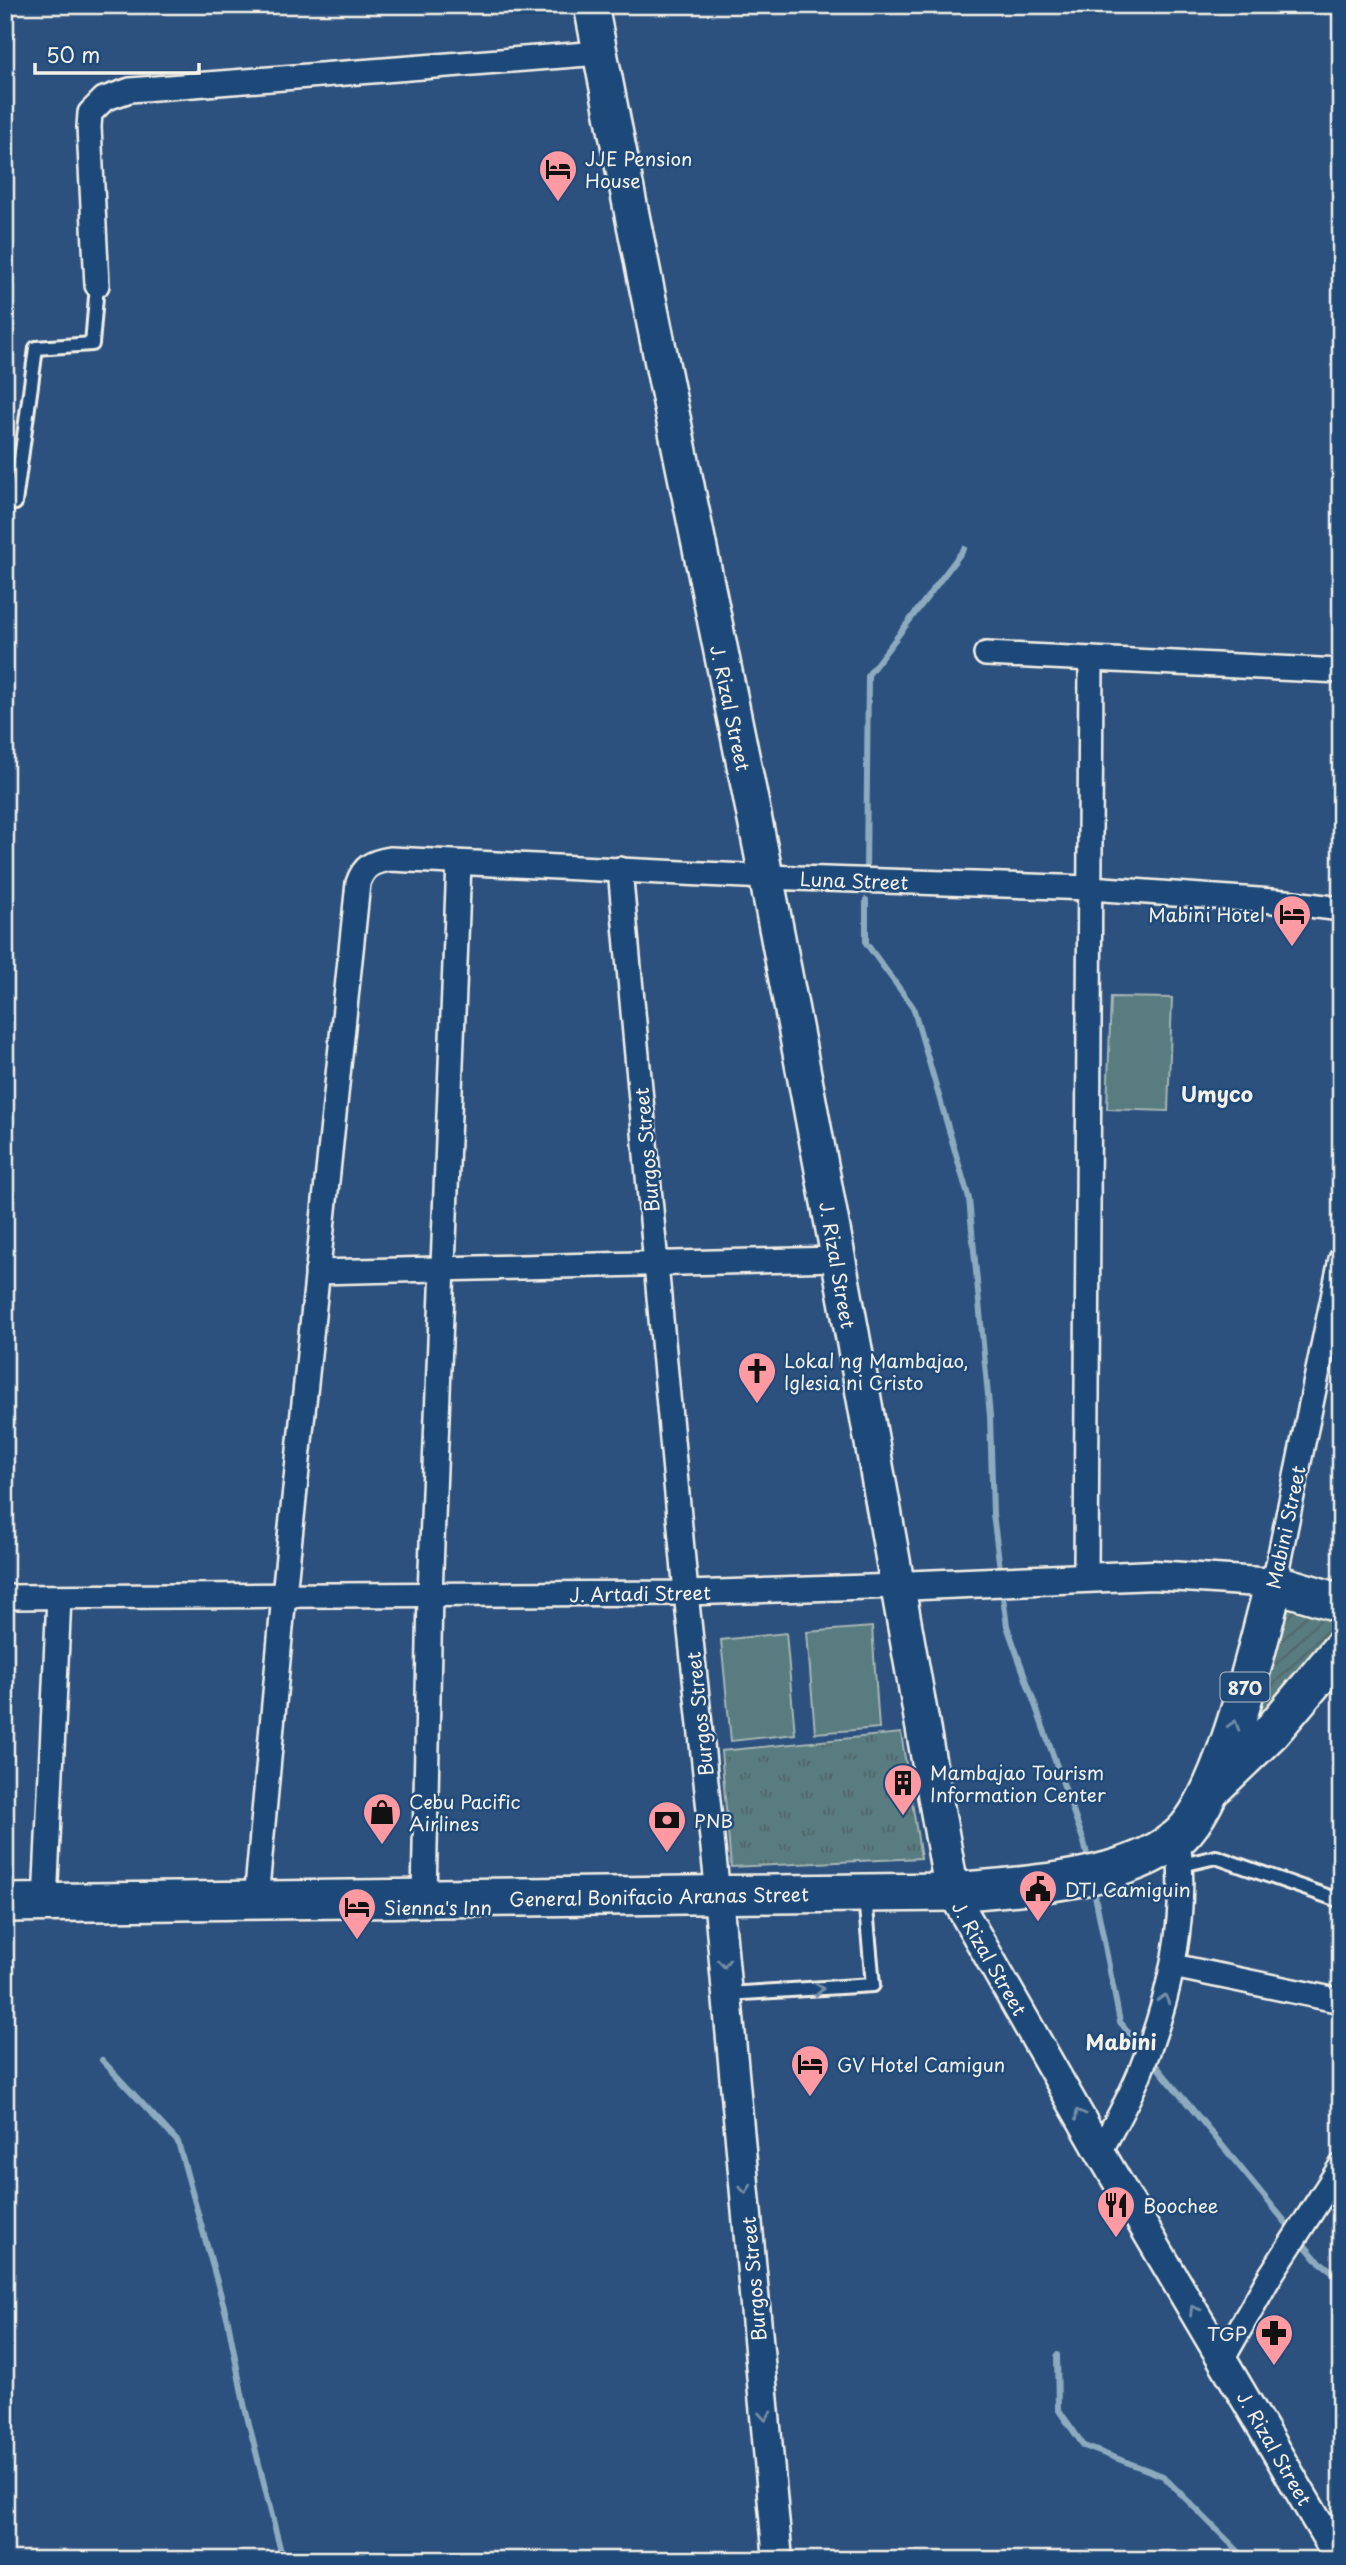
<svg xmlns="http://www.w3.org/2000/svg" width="1346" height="2565" font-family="'Playpen Sans',sans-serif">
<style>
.park{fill:url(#park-tufts);stroke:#a6b6b4;stroke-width:2}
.garden{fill:url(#garden-furrows);stroke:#a6b6b4;stroke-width:2}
.pitch{fill:#587b80;stroke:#a6b6b4;stroke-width:2}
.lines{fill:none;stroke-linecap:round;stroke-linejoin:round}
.stream{stroke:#8cabbe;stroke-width:6}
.service-casing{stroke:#f4f1e8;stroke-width:18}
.minor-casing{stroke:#f4f1e8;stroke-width:28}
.tertiary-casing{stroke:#f4f1e8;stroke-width:33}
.secondary-casing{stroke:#f4f1e8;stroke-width:38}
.primary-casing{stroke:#f4f1e8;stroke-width:42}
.service{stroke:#1f4a7a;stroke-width:12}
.minor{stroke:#1f4a7a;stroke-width:23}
.tertiary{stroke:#1f4a7a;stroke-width:28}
.secondary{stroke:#1f4a7a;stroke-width:33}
.primary{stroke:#1f4a7a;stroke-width:37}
.oneway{stroke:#748da6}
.labels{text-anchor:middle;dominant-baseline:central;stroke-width:5;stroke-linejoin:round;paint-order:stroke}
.shield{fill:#1f4a7a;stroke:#b4bfc7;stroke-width:2}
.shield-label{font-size:18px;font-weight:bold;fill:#f4f1e8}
.poi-label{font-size:19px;fill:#f4f1e8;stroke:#1f4a7a;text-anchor:start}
.street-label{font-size:19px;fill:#f4f1e8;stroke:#1f4a7a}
.neighbourhood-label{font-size:21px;font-weight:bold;fill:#f4f1e8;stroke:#1f4a7a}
</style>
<defs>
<pattern id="park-tufts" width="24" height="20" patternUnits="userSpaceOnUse" patternTransform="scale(1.75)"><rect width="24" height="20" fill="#587b80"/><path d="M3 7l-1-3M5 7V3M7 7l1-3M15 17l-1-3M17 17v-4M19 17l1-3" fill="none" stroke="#516466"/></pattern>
<pattern id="garden-furrows" width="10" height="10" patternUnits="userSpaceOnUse" patternTransform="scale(1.75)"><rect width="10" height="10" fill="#587b80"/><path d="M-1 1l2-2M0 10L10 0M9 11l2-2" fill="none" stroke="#516466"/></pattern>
</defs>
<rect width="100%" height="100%" fill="#2d517f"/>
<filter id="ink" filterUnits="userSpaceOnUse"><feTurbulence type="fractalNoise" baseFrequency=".0143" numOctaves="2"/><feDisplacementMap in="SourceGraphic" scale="14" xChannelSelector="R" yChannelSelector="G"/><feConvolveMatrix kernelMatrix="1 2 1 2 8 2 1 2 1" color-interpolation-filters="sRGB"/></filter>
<g filter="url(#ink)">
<polygon class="park" points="901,1733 921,1858 731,1867 721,1751"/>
<polygon class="garden" points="1283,1594 1341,1611 1341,1634 1231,1764"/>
<g class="pitch">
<polygon points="1111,997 1172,998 1168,1111 1107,1109"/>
<polygon points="872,1627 879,1728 815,1733 807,1632"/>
<polygon points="786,1633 795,1734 731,1741 721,1640"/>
</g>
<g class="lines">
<g class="stream">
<polyline points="866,873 868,675 964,549"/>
<polyline points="866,900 866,943 913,1007 969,1199 990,1416 993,1514 1000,1569"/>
<polyline points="1003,1597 1007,1626 1084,1842 1089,1863"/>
<polyline points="1094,1890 1120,2022 1141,2047"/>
<polyline points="102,2060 178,2142 228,2321 244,2404 283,2560"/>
<polyline points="1154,2063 1292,2230"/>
<polyline points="1306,2247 1316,2259 1341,2278"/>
<polyline points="1057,2355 1058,2409 1084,2446 1163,2476 1247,2560"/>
</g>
<defs>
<g id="service">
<polyline points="15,503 36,348 92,344 97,285"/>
<polyline points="1182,1865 1216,1857 1341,1901"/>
<polyline points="727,1994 873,1985 865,1897"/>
</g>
<g id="minor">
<polyline points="97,285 89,127 90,113 104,99 130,90 600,53"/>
<polyline points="986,654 1341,671"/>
<polyline points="620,869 686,1593 718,1895"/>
<polyline points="317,1272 837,1259"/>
<polyline points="1086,1576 1091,659"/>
<polyline points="1274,1583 1341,1259"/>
<polyline points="5,1597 686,1593 898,1586"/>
<polyline points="424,1898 430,1594 459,863"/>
<path d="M256,1900l28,-305 74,-712c6,-17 14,-21 32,-24l376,18 324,11 196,14 55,7"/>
<polyline points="45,1903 59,1597"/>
<polyline points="1173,1966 1341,2001"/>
<path d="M1100,2152c14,-27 30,-54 41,-82 29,-72 47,-154 37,-232"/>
<polyline points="1223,2358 1270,2276 1341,2166"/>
</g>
<g id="tertiary">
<polyline points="898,1586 1154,1575 1274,1583"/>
<polyline points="952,1892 1100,2152 1340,2560"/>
<polyline points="718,1895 778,2560"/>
</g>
<path id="secondary" d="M591,5c55,291 118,580 175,871 66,338 126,677 186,1016"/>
<g id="primary">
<polyline points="1216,1785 1271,1732 1341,1649"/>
<path d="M5,1903l947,-11c68,-6 169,-10 224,-53 47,-35 82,-196 98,-256l67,20"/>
</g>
</defs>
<use href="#service" class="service-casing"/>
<use href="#minor" class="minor-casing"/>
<use href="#tertiary" class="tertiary-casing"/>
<use href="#secondary" class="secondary-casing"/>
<use href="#primary" class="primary-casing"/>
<use href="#service" class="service"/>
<use href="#minor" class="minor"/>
<use href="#tertiary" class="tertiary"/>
<use href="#secondary" class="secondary"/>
<use href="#primary" class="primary"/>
</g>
<defs><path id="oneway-chevron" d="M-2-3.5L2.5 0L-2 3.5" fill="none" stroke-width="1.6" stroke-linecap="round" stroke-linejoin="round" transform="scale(1.75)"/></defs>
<g class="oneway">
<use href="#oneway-chevron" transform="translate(1234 1725) rotate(-73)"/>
<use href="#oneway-chevron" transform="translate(724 1963) rotate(85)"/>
<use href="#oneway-chevron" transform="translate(819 1989) rotate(-4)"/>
<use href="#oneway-chevron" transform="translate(1164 1999) rotate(-74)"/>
<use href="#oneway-chevron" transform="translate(1079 2114) rotate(-120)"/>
<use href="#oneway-chevron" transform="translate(745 2189) rotate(85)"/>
<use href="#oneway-chevron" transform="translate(1194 2310) rotate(-121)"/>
<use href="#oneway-chevron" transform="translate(765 2416) rotate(85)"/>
</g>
</g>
<defs>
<symbol id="hotel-pin" viewBox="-11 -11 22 30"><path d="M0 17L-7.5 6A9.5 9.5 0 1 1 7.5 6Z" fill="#ff9aa2" stroke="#1f4a7a"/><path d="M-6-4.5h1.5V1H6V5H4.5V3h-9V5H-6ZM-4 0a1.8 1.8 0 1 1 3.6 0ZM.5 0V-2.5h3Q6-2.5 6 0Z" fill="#111"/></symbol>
<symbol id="church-pin" viewBox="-11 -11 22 30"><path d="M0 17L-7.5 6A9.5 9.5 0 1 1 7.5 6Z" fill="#ff9aa2" stroke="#1f4a7a"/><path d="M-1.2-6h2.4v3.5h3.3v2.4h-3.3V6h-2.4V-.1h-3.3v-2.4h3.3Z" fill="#111"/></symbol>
<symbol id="building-pin" viewBox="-11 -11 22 30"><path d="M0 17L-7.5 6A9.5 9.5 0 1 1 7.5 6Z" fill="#ff9aa2" stroke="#1f4a7a"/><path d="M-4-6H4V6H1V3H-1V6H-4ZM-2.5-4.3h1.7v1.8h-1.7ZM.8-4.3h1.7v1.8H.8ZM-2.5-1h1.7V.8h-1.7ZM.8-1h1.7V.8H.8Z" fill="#111"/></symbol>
<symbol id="shop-pin" viewBox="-11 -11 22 30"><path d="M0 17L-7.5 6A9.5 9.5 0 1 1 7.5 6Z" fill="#ff9aa2" stroke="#1f4a7a"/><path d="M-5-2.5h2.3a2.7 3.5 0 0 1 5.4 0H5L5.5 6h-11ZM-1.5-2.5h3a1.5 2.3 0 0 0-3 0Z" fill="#111"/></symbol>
<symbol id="bank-pin" viewBox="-11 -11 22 30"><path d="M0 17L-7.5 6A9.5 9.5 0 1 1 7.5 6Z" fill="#ff9aa2" stroke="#1f4a7a"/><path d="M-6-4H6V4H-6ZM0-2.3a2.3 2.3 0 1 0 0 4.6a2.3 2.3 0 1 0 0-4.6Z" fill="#111"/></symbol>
<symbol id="civic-pin" viewBox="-11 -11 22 30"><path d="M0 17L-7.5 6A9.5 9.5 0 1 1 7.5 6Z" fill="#ff9aa2" stroke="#1f4a7a"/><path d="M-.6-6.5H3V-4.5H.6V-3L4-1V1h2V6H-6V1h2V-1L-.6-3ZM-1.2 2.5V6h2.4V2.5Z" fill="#111"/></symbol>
<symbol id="restaurant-pin" viewBox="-11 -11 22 30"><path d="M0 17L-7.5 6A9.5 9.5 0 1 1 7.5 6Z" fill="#ff9aa2" stroke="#1f4a7a"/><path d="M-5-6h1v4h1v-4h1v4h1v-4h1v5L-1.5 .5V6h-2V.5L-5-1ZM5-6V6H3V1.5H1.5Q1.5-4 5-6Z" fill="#111"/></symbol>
<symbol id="pharmacy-pin" viewBox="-11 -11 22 30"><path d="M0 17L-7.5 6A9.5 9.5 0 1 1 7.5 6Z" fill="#ff9aa2" stroke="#1f4a7a"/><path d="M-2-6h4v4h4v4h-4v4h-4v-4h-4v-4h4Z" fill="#111"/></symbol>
</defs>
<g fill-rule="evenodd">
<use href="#hotel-pin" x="536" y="147" width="44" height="60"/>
<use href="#hotel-pin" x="1270" y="892" width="44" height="60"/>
<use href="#church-pin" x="735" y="1349" width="44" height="60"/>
<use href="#building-pin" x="881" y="1761" width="44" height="60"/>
<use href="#shop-pin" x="360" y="1790" width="44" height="60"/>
<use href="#bank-pin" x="645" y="1798" width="44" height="60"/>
<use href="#civic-pin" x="1016" y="1867" width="44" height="60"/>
<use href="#hotel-pin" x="335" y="1885" width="44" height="60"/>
<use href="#hotel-pin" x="788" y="2042" width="44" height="60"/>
<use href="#restaurant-pin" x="1094" y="2183" width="44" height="60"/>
<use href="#pharmacy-pin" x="1252" y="2311" width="44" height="60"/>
</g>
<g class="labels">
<rect class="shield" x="1220.5" y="1672.5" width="49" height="29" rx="5"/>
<g class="shield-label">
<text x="1245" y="1687">870</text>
</g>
<g class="poi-label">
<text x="585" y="158">JJE Pension<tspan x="585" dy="22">House</tspan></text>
<text x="1265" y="914" text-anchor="end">Mabini Hotel</text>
<text x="784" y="1360">Lokal ng Mambajao,<tspan x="784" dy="22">Iglesia ni Cristo</tspan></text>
<text x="930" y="1772">Mambajao Tourism<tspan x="930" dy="22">Information Center</tspan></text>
<text x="409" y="1801">Cebu Pacific<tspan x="409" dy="22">Airlines</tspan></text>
<text x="694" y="1820">PNB</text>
<text x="1065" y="1889">DTI Camiguin</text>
<text x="384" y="1907">Sienna's Inn</text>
<text x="837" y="2064">GV Hotel Camigun</text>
<text x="1143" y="2205">Boochee</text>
<text x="1247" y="2333" text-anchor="end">TGP</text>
</g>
<g class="street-label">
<text transform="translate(731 708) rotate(78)">J. Rizal Street</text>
<text transform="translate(854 880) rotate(2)">Luna Street</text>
<text transform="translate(646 1150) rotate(-95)">Burgos Street</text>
<text transform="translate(838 1265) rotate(80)">J. Rizal Street</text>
<text transform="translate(1285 1527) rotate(-78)">Mabini Street</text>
<text transform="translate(640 1593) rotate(-1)">J. Artadi Street</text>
<text transform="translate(699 1714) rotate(-96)">Burgos Street</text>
<text transform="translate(659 1896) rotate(-1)">General Bonifacio Aranas Street</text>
<text transform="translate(990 1958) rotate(60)">J. Rizal Street</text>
<text transform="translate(753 2279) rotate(-95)">Burgos Street</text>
<text transform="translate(1275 2448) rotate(60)">J. Rizal Street</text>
</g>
<g class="neighbourhood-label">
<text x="1217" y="1093">Umyco</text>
<text x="1121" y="2041">Mabini</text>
</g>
</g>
<rect width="1346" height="2565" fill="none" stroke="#1f4a7a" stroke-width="28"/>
<rect x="14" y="14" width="1318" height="2537" fill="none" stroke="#f4f1e8" stroke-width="2.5" filter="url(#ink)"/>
<path d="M35 63v10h164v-10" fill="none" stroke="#f4f1e8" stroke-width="3.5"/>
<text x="46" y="63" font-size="21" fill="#f4f1e8" stroke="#1f4a7a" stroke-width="5" paint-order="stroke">50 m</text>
</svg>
